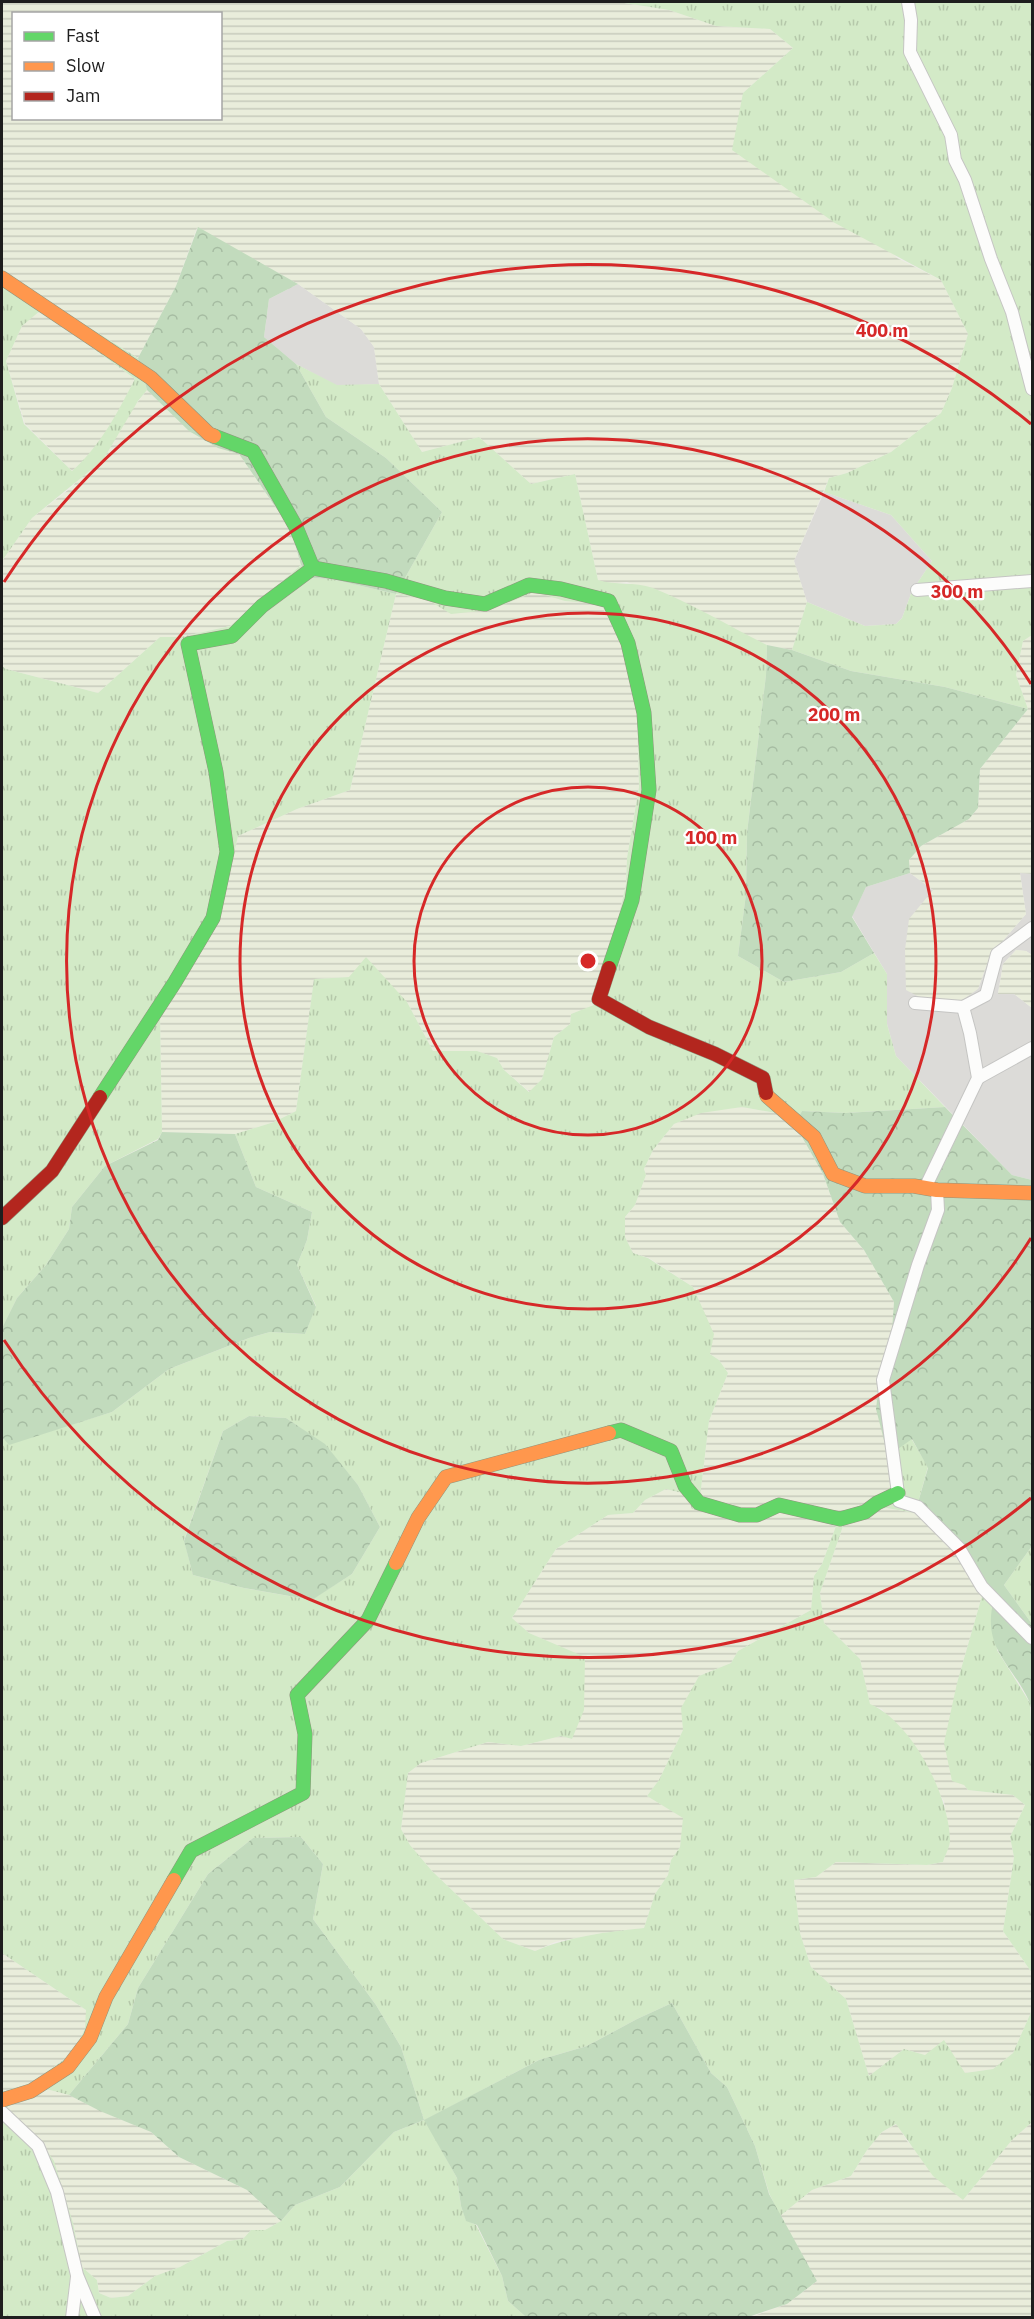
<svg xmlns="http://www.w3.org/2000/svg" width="1034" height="2319" font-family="'IBM Plex Sans',sans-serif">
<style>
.residential{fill:#dcdbd8}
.farmland{fill:url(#farmland-rules);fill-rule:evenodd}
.grass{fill:url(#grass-tufts);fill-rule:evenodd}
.forest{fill:url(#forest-crowns)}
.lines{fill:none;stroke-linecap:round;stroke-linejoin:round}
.street-casing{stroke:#c5c5c3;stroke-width:14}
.fast-casing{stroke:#90967f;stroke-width:15}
.slow-casing{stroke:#90967f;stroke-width:15}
.jam-casing{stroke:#90967f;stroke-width:15}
.street{stroke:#fcfcfb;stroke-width:12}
.fast{stroke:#63d668;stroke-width:14}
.slow{stroke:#ff974d;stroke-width:14}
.jam{stroke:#b3261e;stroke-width:14}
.ring{fill:none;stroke:#d62828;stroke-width:3}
.centre{fill:#d62828;stroke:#fff;stroke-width:3}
.ring-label{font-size:18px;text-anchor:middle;font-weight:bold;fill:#d62828;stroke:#fff;stroke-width:4.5;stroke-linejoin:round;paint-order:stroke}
</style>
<defs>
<pattern id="farmland-rules" width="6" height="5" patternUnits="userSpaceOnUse" patternTransform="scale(1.5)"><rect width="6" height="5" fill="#e9eddb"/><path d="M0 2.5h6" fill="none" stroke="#c7cbbc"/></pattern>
<pattern id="grass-tufts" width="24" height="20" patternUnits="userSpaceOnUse" patternTransform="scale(1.5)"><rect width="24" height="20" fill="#d3eac7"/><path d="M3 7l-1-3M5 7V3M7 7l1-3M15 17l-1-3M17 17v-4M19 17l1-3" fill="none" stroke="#b5c8aa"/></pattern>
<pattern id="forest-crowns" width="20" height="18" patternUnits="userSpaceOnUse" patternTransform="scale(1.5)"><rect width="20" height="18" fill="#c2dbbd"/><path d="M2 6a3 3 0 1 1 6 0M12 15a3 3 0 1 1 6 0" fill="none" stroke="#a6bca2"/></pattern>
</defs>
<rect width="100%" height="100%" fill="#edece7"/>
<g class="residential">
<polygon points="298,284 361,329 374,347 379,384 337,386 296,364 264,337 269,299"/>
<polygon points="824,492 891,515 932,561 912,591 902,618 896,624 865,626 807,602 794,561"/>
<polygon points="910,873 933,890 978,989 990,956 1026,914 1020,873 1032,874 1032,955 1026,951 1016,950 1003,964 998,993 1014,994 1032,1008 1032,1180 1012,1175 896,1056 887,1024 887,974 852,916 866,887"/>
</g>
<g class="farmland">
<path d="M2,2h616l51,8 47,16 54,3 23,19 -50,45 154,165 44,22 27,54 -16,54 -11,25 -50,39 -44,21 -18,5 -35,83 13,41 -15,48 -25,-5 -140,-63 -18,2 -11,-4 -23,-106 -44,10 -52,-47 -57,15 -43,-68 -5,-37 -13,-18 -63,-45 -101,-56 -21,58 -38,72 -136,-85zM14,14h206v104h-206z"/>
<polygon points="40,309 135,379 110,428 88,456 72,471 25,424 6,361 22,326"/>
<polygon points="147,390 159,401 239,454 283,518 293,537 301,565 230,626 181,637 160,637 98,693 6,669 2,666 2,561 32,518 72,487"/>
<polygon points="535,592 601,604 623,647 637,704 639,787 627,858 626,884 616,929 594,1006 571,1014 570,1024 554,1037 542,1079 530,1092 504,1070 497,1058 476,1051 433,1051 407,1002 349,977 314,979 296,1111 274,1122 235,1134 162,1132 160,1015 222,906 238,836 297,809 350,790 396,594 428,600 511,601"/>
<polygon points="1032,635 1032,874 1020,873 1026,914 990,956 978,989 961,1001 927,1001 906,990 905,950 909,919 933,890 910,873 909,860 921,846 969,819 978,808 980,769 1028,709 1016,675 1023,641"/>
<polygon points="1016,950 1026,951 1032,955 1032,1008 1014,994 998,994 1003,964"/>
<polygon points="742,1107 776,1113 802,1137 823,1174 840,1222 864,1250 894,1302 888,1456 892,1492 842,1514 751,1509 700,1497 709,1421 728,1373 719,1360 710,1354 693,1287 649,1258 633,1253 625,1237 625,1217 635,1205 646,1175 644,1169 653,1150 674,1124 701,1112"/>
<polygon points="666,1489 686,1494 692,1509 778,1510 836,1526 822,1564 814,1576 811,1610 738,1651 731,1663 699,1676 682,1707 683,1730 659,1780 647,1796 684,1818 680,1847 671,1860 668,1875 655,1894 644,1928 596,1934 555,1942 535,1951 503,1939 432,1871 410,1845 401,1829 408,1773 421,1763 488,1742 521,1746 561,1736 572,1739 585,1658 529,1633 512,1618 556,1549 608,1515 633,1513 645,1500"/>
<polygon points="881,1507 915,1513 952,1550 982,1596 957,1683 964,1785 968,1790 1013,1795 1025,1805 1010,1837 1014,1857 1003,1931 1032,1973 1032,2010 1013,2053 993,2069 965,2073 925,2055 904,2049 869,2076 846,1999 811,1967 800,1933 794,1880 816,1877 836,1862 927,1865 943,1862 950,1841 944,1801 882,1709 870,1705 860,1659 824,1623 820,1593 843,1526"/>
<polygon points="2,1953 86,2010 86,2029 73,2053 32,2083 2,2092"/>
<polygon points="46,2089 69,2095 101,2111 151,2132 179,2157 247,2190 281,2221 265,2230 251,2230 243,2239 227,2241 180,2267 155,2276 128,2296 111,2298 99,2293 97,2280 82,2267 73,2223 5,2107"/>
<polygon points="1032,2122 1032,2317 748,2318 787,2304 817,2281 780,2216 812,2190 851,2176 867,2150 882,2132 897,2124 907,2141 963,2200 1012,2140"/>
</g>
<g class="grass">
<polygon points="618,2 1032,2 1032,635 1023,641 1016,675 1028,709 945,687 851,671 792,650 807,602 865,626 896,624 902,618 912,591 932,561 891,515 824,492 829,478 847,473 891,452 941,413 952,388 968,334 941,280 835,223 732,150 743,93 793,48 770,29 716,26 669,10"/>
<path d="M2,273l136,85 9,32 -9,11 -35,59 -71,58 -30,43zM41,310l94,69c-18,34 -33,65 -63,92l-48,-47 -18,-63 16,-35z"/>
<path d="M296,364l41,21 42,-1 43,68 57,-15 52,47 44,-10 23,106c18,6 36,1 55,8 39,16 76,38 114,57l-1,30 -19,158 -1,61 -8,62 46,26 57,-10 33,-19 13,21v50l9,32 49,51 -99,6 -44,-2 -9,16 -17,-14 -34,-6 -41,6 -27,11 -21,26 -9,19 2,6 -11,30 -10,12v20l8,16 15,5 45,29 21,47 -4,20 9,6 9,13 -19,48 -9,76 51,12 27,-9 64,14 49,-22 -3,-36 23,-18 17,29 -13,46 -34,-6 -10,8 -28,11 -23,67 4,30 36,36 10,45c42,18 79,91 80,136 0,7 -5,15 -7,22l-16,3 -91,-3 -20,15 -22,3 6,53 11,34 35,32 23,77 35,-27 21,6 19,-15 21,33 28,-4 20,-16 19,-43v112l-20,18 -49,60 -30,-24 -37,-52 -14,8 -15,18 -16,26 -39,14 -32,26 -11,-23 -14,-47 -28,-59 -16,-14 -39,-70 -35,16 -50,27 -48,14 -114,60 32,58 4,28 5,14 10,5 26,51 6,25 18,16h-524v-225l30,-9 41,-30 12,-24 1,-19 -84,-57v-516l7,7 103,-32 57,-43 80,-31 21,-6 35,2 11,-28 -19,-41 10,-25 5,-28 -56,-25 -21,-53 39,-12 22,-11 18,-132 35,-2 17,-20 41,45 26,49h44l20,7 7,12 25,22 13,-13 12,-42 16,-13 1,-10 23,-9 22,-76 10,-45 1,-26 12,-71 -2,-83 -14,-57 -22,-43 -36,-3 -30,-9 -45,18 -39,4 -23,-14 -32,-6 -46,196 -53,19 -59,27 -16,70 -46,89 -16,20 2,117 -4,7 -53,27 -33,41 -3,22 -23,36 -29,33 -15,30v-662l4,3 92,24 62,-56h21l49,-11 71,-61 11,13 19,1 65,15 46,-82 -56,-54 -60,-41zM249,1416l37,2 39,27 33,40 22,42 -28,47 -41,26 -67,-12 -51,-13 -9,-35 39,-109zM666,1489l20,5 6,15 42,11h25l19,-10 58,16 -14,38 -8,12 -3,34 -73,41 -7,12 -32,13 -18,32 2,22 -24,50 -12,16 36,22 -3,29 -9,13 -3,15 -13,19 -11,34c-37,4 -75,8 -109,23l-32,-12 -71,-68 -22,-26 -9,-16 7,-56 13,-10 67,-21 33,4 40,-10 11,3 12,-29 1,-53 -56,-24 -17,-15 44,-69 52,-34 25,-2 12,-13zM301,1837l22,27 -10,55 63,86 25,42 23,73 -30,12 -54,55 -45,18 -14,16 -16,9h-14l-8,9 -16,2 -47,26 -25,9 -27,20 -17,2 -12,-5 -2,-13 -15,-13 -9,-44 -19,-62 -18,-26 -30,-28 40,-18 23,6 59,-71 10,-36 70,-114 45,-36z"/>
<polygon points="1032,1546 1032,1624 1004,1585"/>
<polygon points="982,1596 994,1599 997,1650 1030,1703 1032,1743 1032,1973 1003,1931 1014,1857 1010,1837 1025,1805 1013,1795 968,1790 964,1785 952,1781 944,1743 957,1683"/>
</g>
<g class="forest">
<polygon points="198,227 298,284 269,299 264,337 296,364 326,417 386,458 442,512 396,594 331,579 312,578 301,565 293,537 283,518 239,454 218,448 189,431 147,390 138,358 176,286"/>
<polygon points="767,645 792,650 851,671 945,687 1028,709 980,769 978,808 969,819 921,846 909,860 910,873 866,887 852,917 874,953 841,972 784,982 738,956 746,894 747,833 766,675"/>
<path d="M945,1107l67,68 20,5v366l-28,39 28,39v119c0,-13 2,-31 -3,-42 -18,-39 -48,-53 -35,-102l-12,-3 -30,-46 -37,-37 13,-45 -16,-29 -24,17 -12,-47 5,-42 10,-22 3,-43 -30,-52 -24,-28 -17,-48 -21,-37 -9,-10 9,-16 44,2z"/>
<polygon points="162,1132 235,1134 256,1187 312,1212 307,1240 297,1265 316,1307 305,1334 270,1332 249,1338 169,1369 112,1412 9,1445 2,1437 2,1328 17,1298 46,1265 69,1229 72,1207 105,1166 158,1140"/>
<polygon points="249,1416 286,1418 325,1444 358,1485 380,1527 352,1574 312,1600 244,1588 193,1575 184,1541 223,1431"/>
<polygon points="301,1837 323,1864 313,1919 376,2005 401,2047 424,2120 539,2060 587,2046 637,2019 672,2003 711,2073 727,2087 755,2146 769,2194 817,2281 787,2304 748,2317 526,2317 508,2301 502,2276 477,2225 466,2221 461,2206 457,2178 424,2120 394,2132 340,2187 295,2205 281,2221 247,2190 179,2157 151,2132 100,2111 69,2095 128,2024 138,1988 208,1874 253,1838"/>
</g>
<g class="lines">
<defs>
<g id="street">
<polyline points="908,2 911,20 910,52 951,135 955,160 965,180 991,259 1012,312 1032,389"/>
<polyline points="917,590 1032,581"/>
<polyline points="915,1003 963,1007 986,995 997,954 1032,928"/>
<polyline points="978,1078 1032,1048"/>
<polyline points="925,1188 978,1078 970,1033 963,1007"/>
<polyline points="937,1190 938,1210 918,1265 883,1380 899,1501 918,1507 959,1548 982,1587 1032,1638"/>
<polyline points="2,2112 38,2146 57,2192 77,2275 95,2318"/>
<polyline points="72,2318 77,2277"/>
</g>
<g id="fast">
<polyline points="313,568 386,581 445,598 485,604 529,585 561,589 609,601 628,643 644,713 649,790 632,900 609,968"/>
<polyline points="100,1097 175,982 213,918 227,852 216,772 188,644 232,636 262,606 313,568 296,527 253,451 214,436"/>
<polyline points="609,1433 621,1430 671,1451 685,1486 699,1503 740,1515 757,1515 779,1505 840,1519 865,1512 877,1503 898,1493"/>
<polyline points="174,1880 191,1851 303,1793 305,1734 297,1695 368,1620 396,1563"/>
</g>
<g id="slow">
<polyline points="2,278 151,378 209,434 214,436"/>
<polyline points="766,1093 767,1096 814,1137 833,1174 865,1186 914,1186 937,1190 1032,1193"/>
<polyline points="396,1563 418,1518 446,1477 609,1433"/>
<polyline points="2,2100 31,2091 68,2067 90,2038 106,1997 174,1880"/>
</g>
<g id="jam">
<polyline points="609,968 599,999 649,1027 715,1054 763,1078 766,1093"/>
<polyline points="2,1218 52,1171 100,1097"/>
</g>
</defs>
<use href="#street" class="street-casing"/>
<use href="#fast" class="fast-casing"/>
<use href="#slow" class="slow-casing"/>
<use href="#jam" class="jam-casing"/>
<use href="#street" class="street"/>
<use href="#fast" class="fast"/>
<use href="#slow" class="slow"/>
<use href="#jam" class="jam"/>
</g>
<g class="ring">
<circle cx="588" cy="961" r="174"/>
<circle cx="588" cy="961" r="348"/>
<path d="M1031 1238A522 522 0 1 1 1031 684"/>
<path d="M1031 1498A696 696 0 0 1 4 1340M4 582A696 696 0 0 1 1031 424"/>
</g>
<circle cx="588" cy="961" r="9" class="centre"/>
<g class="ring-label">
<text x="882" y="337">400 m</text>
<text x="957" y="598">300 m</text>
<text x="834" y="721">200 m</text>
<text x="711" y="844">100 m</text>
</g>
<rect width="1034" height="2319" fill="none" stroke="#1e1e1e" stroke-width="6"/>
<rect x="12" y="12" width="210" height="108" fill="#ffffff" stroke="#a5a5a5" stroke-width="1.5"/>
<rect x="24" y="32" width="30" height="9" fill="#63d668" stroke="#a5a5a5" stroke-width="1.5"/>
<text x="66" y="42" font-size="18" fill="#1e1e1e">Fast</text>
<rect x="24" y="62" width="30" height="9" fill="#ff974d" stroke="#a5a5a5" stroke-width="1.5"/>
<text x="66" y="72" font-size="18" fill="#1e1e1e">Slow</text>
<rect x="24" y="92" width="30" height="9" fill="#b3261e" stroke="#a5a5a5" stroke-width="1.5"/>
<text x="66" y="102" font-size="18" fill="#1e1e1e">Jam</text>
</svg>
